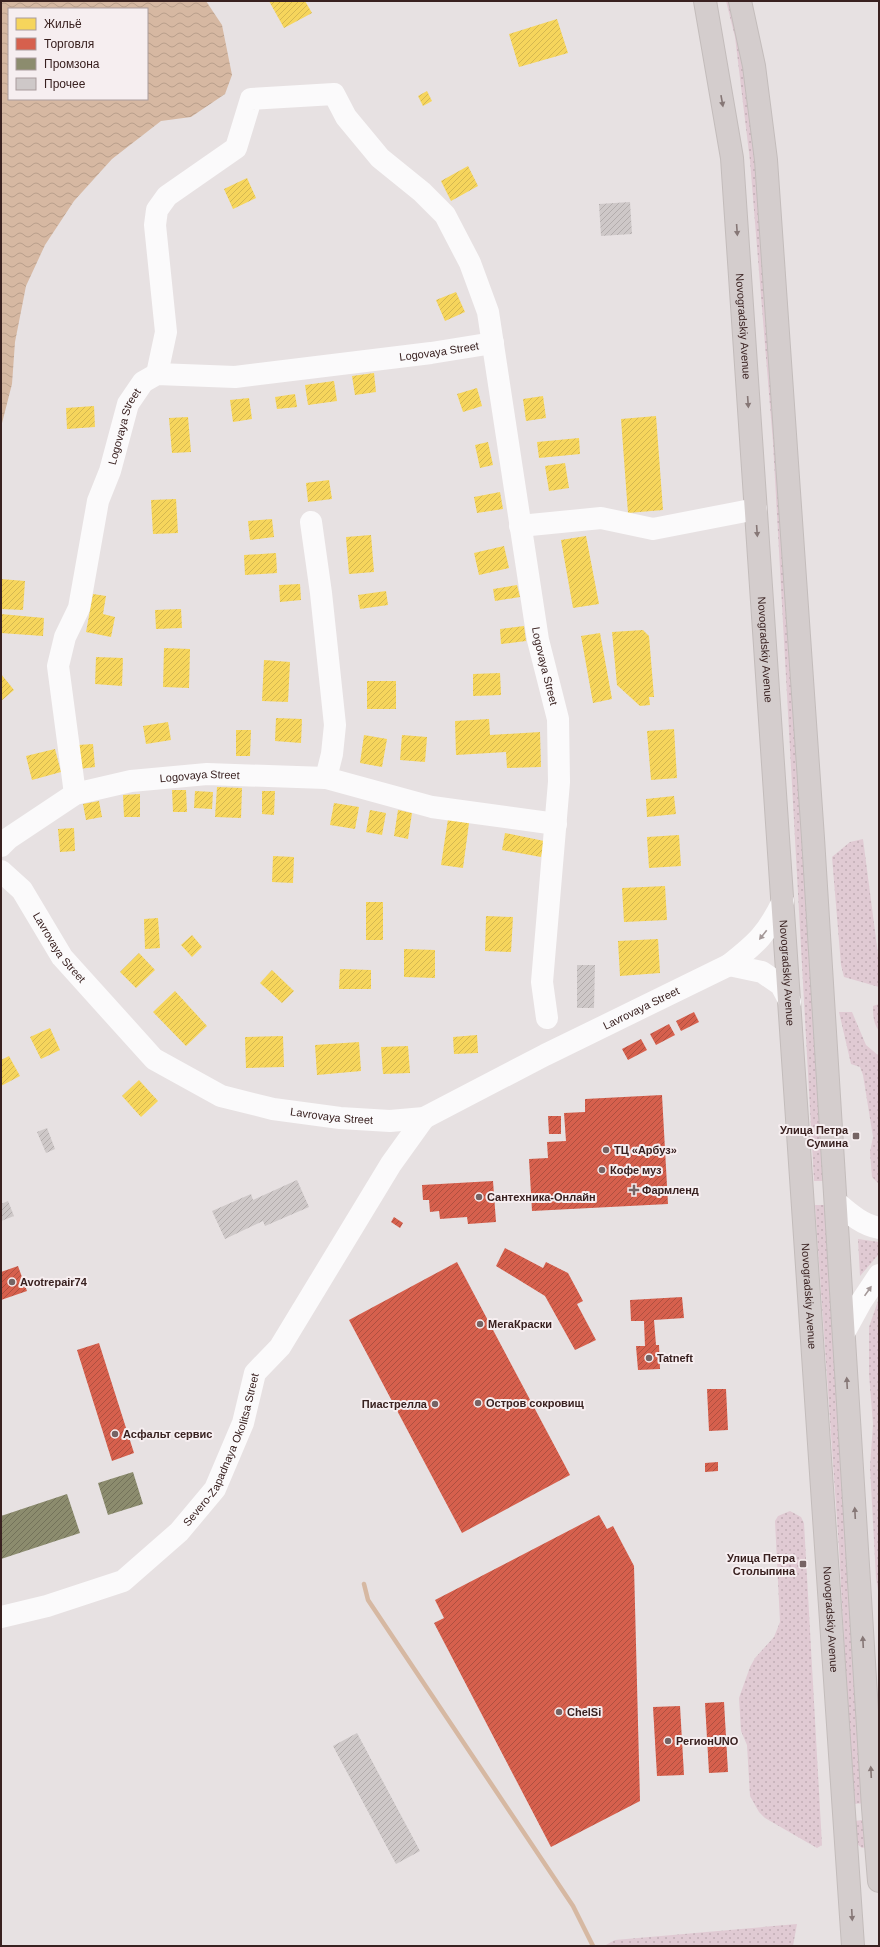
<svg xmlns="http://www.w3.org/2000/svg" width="880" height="1947" font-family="Helvetica,sans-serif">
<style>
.grass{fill:url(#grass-dots)}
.water{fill:url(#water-waves);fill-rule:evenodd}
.homes{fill:url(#homes-hatch)}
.shops{fill:url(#shops-hatch)}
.industry{fill:url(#industry-hatch)}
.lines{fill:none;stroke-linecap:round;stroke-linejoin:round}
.stream{stroke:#d6b8a2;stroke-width:4.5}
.building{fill:url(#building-hatch)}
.major-casing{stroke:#c3bcbb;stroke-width:24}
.minor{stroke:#fbfafb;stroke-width:22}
.major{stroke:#d4cdcd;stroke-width:22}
.oneway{fill:#867776}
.oneway2{fill:#a49898}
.poi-dot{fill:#766464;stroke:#f6eef0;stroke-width:1.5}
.labels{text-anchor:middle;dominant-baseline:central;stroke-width:4;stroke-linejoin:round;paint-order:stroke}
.street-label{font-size:11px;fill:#392120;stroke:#f6eef0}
.poi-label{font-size:11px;font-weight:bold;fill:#392120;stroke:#f6eef0;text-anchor:start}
</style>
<defs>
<pattern id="grass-dots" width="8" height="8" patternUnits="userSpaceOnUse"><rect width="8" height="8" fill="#e0cad3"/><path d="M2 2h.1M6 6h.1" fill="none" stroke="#c1adb5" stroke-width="1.8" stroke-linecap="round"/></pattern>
<pattern id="water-waves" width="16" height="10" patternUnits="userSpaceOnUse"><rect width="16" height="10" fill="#d6b8a2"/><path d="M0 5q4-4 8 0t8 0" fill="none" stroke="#b89e8b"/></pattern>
<pattern id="homes-hatch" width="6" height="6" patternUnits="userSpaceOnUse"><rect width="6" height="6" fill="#f6d55c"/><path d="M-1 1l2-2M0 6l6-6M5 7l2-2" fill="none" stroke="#d4b750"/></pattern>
<pattern id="shops-hatch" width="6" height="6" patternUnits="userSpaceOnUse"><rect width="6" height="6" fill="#d6604d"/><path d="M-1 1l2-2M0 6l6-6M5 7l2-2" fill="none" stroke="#af4f40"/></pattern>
<pattern id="industry-hatch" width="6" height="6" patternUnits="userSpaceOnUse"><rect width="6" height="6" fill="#8c8c6e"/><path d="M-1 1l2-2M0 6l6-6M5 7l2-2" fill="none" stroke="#73725a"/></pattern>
<pattern id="building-hatch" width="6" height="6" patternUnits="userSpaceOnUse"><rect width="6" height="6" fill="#cec8c8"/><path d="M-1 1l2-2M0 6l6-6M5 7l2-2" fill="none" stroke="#b2acac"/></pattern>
</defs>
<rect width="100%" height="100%" fill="#e7e1e2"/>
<g class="grass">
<polygon points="726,1 736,1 761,140 828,1181 814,1181 773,443 750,161 735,37"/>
<polygon points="863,839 879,962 879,987 844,977 841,965 832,857 850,842"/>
<path d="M879,1004v27c-6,-8 -6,-16 -6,-25z"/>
<polygon points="839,1012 852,1012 866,1045 879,1056 879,1184 872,1177 870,1152 873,1137 863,1075 860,1067 851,1064"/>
<polygon points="815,1205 827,1205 866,1803 853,1804 839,1549"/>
<polygon points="858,1239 879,1242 879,1254 860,1276"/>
<polygon points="879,1298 879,1596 876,1578 870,1467 873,1424 869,1374 869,1327"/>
<polygon points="790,1511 801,1517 804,1523 822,1845 817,1848 765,1818 759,1812 750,1796 747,1745 741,1731 739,1698 750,1667 755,1658 774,1637 780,1622 775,1521 778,1516"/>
<polygon points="868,1819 866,1847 862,1848 857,1844 855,1821"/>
<polygon points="797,1924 793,1946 604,1946 615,1940"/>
</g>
<path class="water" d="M1,1h205l16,24 10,50 -7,19 -34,23 -30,4 -49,38 -38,42 -29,44 -19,41 -11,56 -3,42 -11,43zM9,9h138v90h-138z"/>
<g class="homes">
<polygon points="269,1 305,1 312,13 284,28"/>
<polygon points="557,19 568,53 519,67 509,34"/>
<polygon points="427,91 432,101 423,106 418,96"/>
<polygon points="468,166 478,186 451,201 441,181"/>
<polygon points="247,178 256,198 233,209 224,189"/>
<polygon points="456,292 465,312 445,321 436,300"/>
<polygon points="374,373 376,392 355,395 352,376"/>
<polygon points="334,381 337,401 308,405 305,385"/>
<polygon points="477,388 482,406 463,412 457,394"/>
<polygon points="295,394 297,407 277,409 275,397"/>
<polygon points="543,396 546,418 526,421 523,399"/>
<polygon points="249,398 252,419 233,422 230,400"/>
<polygon points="94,406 95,427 67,429 66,408"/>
<polygon points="656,416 663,510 628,513 621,419"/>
<polygon points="188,417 191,452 172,453 169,418"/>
<polygon points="579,438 580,454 539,458 537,442"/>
<polygon points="488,442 493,465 480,468 475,445"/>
<polygon points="565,463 569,488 549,491 545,466"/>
<polygon points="329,480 332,499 308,502 306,483"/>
<polygon points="500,492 503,509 477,513 474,497"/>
<polygon points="176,499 178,533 153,534 151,500"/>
<polygon points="272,519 274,537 250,540 248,521"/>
<polygon points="371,535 374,572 349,574 346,537"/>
<polygon points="586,536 599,604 573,608 561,540"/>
<polygon points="504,546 509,568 479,575 474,553"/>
<polygon points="276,553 277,573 245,575 244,555"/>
<polygon points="1,579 25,581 23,610 1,609"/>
<polygon points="300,584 301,600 280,602 279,585"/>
<polygon points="517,585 520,597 495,601 493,589"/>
<polygon points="386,591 388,605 360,609 358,595"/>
<polygon points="93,594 106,596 103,614 115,617 111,637 86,632"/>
<polygon points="181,609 182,628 156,629 155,610"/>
<polygon points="1,614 44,618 43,636 1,633"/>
<polygon points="524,626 526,641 501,644 500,629"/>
<polygon points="643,630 649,636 654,697 649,697 650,705 640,706 617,685 612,632"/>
<polygon points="600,633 612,699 593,703 581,636"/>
<polygon points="164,648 190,649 189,688 163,687"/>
<polygon points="96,657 123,658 122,686 95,684"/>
<polygon points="264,660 290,662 288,702 262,701"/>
<polygon points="500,673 501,695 473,696 473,674"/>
<polygon points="1,674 14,690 1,701"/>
<rect x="367" y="681" width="29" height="28"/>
<polygon points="276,718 302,719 301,743 275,741"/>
<polygon points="489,719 490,735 540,732 541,767 507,768 506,752 456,755 455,721"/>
<polygon points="168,722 171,740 146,744 143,726"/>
<polygon points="674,729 677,778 651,780 647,731"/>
<polygon points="236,730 251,730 250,756 236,756"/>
<polygon points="364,735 387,739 382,767 360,763"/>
<polygon points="402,735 427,737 425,762 400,760"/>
<polygon points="93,744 95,767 79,769 78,745"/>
<polygon points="55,749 61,772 32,780 26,756"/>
<polygon points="217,787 242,788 241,818 215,817"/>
<polygon points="172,790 186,790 187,812 173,812"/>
<polygon points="195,791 213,792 212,809 194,808"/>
<polygon points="262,791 275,791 274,815 262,814"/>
<polygon points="140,794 140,817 124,817 123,795"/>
<polygon points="674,796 676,814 647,817 646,799"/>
<polygon points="99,801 102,817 86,820 83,804"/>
<polygon points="334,803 359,807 355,829 330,825"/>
<polygon points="370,810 386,813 382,835 366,832"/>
<polygon points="398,810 412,813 408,839 394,836"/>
<polygon points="448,819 469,823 463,868 441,865"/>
<polygon points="74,828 75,851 60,852 58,829"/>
<polygon points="505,833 544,841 541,857 502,850"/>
<polygon points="679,835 681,866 649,868 647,837"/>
<polygon points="273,856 294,857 293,883 272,882"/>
<polygon points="665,886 667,920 624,922 622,888"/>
<rect x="366" y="902" width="17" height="38"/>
<polygon points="486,916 513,917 511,952 485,951"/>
<polygon points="158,918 160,948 145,949 144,919"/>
<polygon points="192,935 202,947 192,957 181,945"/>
<polygon points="658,939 660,973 620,976 618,941"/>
<polygon points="404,949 435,950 435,978 404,977"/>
<polygon points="139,953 155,970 136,988 120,972"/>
<polygon points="340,969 371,970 371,989 339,989"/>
<polygon points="272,970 294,991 282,1003 260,983"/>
<polygon points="175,991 207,1026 186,1046 153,1012"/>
<polygon points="50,1028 60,1050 41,1059 30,1037"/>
<polygon points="477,1035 478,1053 454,1054 453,1037"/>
<polygon points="283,1036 284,1067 246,1068 245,1037"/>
<polygon points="359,1042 361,1071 317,1075 315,1045"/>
<polygon points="408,1046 410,1073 383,1074 381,1047"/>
<polygon points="9,1056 20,1076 1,1086 1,1060"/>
<polygon points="139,1080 158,1101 141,1117 122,1096"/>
</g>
<g class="shops">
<polygon points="694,1012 699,1022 681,1031 676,1021"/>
<polygon points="669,1024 675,1035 656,1045 650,1034"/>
<polygon points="641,1039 647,1050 628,1060 622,1049"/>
<polygon points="662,1095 668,1204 532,1211 529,1159 548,1158 547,1142 566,1141 564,1113 585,1112 585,1099"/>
<polygon points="548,1116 561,1116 561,1134 549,1134"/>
<polygon points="493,1181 496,1222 468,1224 467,1217 440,1219 439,1211 430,1212 429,1200 423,1200 422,1185"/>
<polygon points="394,1217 403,1223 400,1228 391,1222"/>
<polygon points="505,1248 543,1268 546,1262 568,1273 583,1301 577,1304 596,1340 575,1350 545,1296 496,1266"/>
<polygon points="457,1262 570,1475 462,1533 349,1320"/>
<polygon points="18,1266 27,1291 1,1300 1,1272"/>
<polygon points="682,1297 684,1318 654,1320 656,1345 659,1345 660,1369 638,1370 636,1346 645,1346 644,1321 631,1321 630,1300"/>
<polygon points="99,1343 134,1453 112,1461 77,1350"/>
<polygon points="707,1389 726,1389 728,1430 709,1431"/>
<polygon points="718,1462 718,1471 705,1472 705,1463"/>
<polygon points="599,1515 607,1529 613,1526 634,1566 640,1801 551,1847 434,1623 444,1618 435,1600"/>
<polygon points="724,1702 728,1772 709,1773 705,1703"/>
<polygon points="680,1706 684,1775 657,1776 653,1707"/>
</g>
<g class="industry">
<polygon points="133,1472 143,1504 108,1515 98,1483"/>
<polygon points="67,1494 80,1533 1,1559 1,1516"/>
</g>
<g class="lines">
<polyline class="stream" points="364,1584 368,1600 573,1906 593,1946"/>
</g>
<g class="building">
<polygon points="630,202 632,234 601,236 599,204"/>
<polygon points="577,965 595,965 594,1008 577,1008"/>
<polygon points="47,1128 55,1149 46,1153 37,1132"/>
<polygon points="297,1180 309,1207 265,1226 263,1221 225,1239 212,1211 251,1194 253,1200"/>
<polygon points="8,1201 14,1216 1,1221 1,1204"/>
<polygon points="357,1733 420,1851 396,1864 333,1746"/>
</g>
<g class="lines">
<defs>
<g id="major">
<path id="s6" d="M705,1l27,157 121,1788"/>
<polyline points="740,1 754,66 766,160 813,838 873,1808 879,1881"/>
</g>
</defs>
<use href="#major" class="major-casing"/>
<g class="minor">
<path id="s1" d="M157,374l9,-42 -11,-107 2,-15 10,-14 69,-48 15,-49 83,-5 12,23 34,41 42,34 23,23 25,48 18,49 50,328 20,79 1,63 -17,200 5,36"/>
<polyline points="311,522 321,593 335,725 332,754 326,778"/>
<polyline points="520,526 601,518 653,529 756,509"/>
<path id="s2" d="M75,794l-17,-128 7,-29 14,-29 19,-107 12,-30 18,-67 15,-22 14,-8 78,3 196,-24 62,-10"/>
<path id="s3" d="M1,846l8,-8 66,-44 56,-13 76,-7 119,4 106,29 124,17"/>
<path id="s4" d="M1,871l21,19 40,67 92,102 67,37 52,13 67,9 50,3 34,-3 121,-63 184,-90"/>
<path d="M783,901c-16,33 -26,42 -54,64l33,7 19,13 9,17"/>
<path d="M836,1202c13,11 26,23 43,26"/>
<polyline points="844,1333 861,1302 879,1275"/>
<path id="s5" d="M1,1617l46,-11 76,-25 56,-49 36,-43 28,-66 12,-50 25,-26 111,-183 33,-46"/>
</g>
<use href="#major" class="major"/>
</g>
<defs><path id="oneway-solid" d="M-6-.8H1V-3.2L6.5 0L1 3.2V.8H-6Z"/></defs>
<g class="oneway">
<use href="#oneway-solid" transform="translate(722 101) rotate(80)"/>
<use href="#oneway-solid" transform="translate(737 230) rotate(86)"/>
<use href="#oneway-solid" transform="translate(748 402) rotate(86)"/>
<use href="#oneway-solid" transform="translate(757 531) rotate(86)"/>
<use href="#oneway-solid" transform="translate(847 1383) rotate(-93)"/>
<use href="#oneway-solid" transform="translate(855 1513) rotate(-93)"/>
<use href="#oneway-solid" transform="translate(863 1642) rotate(-93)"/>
<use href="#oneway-solid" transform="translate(871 1772) rotate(-93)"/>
<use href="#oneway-solid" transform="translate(852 1915) rotate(87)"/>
</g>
<g class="oneway2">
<use href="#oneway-solid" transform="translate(763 935) rotate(128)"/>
<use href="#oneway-solid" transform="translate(868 1291) rotate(-55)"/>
</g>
<g class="poi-dot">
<rect x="852" y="1132" width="8" height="8" rx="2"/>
<circle cx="606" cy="1150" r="4"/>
<circle cx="602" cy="1170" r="4"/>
<path d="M632 1184h4v4h4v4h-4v4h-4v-4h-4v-4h4z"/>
<circle cx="479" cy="1197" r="4"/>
<circle cx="12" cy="1282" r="4"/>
<circle cx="480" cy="1324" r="4"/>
<circle cx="649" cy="1358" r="4"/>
<circle cx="478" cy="1403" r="4"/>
<circle cx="435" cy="1404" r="4"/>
<circle cx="115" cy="1434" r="4"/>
<rect x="799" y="1560" width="8" height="8" rx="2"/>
<circle cx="559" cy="1712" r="4"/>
<circle cx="668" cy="1741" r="4"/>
</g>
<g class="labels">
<g class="street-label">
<text stroke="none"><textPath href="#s6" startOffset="328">Novogradskiy Avenue</textPath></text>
<text stroke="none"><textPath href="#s2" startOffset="728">Logovaya Street</textPath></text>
<text stroke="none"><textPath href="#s2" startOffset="379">Logovaya Street</textPath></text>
<text stroke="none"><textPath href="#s6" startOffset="652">Novogradskiy Avenue</textPath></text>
<text stroke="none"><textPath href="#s1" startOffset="1032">Logovaya Street</textPath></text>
<text stroke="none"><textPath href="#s3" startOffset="217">Logovaya Street</textPath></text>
<text stroke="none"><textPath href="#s4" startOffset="97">Lavrovaya Street</textPath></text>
<text stroke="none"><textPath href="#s6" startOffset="976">Novogradskiy Avenue</textPath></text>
<text stroke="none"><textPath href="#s4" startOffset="769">Lavrovaya Street</textPath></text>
<text stroke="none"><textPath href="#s4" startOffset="433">Lavrovaya Street</textPath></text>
<text stroke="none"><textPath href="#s6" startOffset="1300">Novogradskiy Avenue</textPath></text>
<text stroke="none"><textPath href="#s5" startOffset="296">Severo-Zapadnaya Okolitsa Street</textPath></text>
<text stroke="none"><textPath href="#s6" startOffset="1624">Novogradskiy Avenue</textPath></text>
</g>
<g class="poi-label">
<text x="848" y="1130" text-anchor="end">Улица Петра<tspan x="848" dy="13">Сумина</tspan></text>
<text x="614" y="1150">ТЦ «Арбуз»</text>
<text x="610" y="1170">Кофе муз</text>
<text x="642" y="1190">Фармленд</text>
<text x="487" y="1197">Сантехника-Онлайн</text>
<text x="20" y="1282">Avotrepair74</text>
<text x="488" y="1324">МегаКраски</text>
<text x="657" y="1358">Tatneft</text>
<text x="486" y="1403">Остров сокровищ</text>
<text x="427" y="1404" text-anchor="end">Пиастрелла</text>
<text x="123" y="1434">Асфальт сервис</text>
<text x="795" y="1558" text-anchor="end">Улица Петра<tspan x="795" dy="13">Столыпина</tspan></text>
<text x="567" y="1712">ChelSi</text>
<text x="676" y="1741">РегионUNO</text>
</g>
</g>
<rect width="880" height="1947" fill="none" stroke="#392120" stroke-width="4"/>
<rect x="8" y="8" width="140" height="92" fill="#f6eef0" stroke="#aa9c9d"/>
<rect x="16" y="18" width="20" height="12" fill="#f6d55c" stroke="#aa9c9d"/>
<text x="44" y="28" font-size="12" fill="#392120">Жильё</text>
<rect x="16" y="38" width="20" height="12" fill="#d6604d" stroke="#aa9c9d"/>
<text x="44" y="48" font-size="12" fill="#392120">Торговля</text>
<rect x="16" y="58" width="20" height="12" fill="#8c8c6e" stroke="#aa9c9d"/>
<text x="44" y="68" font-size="12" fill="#392120">Промзона</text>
<rect x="16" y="78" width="20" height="12" fill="#cec8c8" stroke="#aa9c9d"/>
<text x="44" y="88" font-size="12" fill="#392120">Прочее</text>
</svg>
